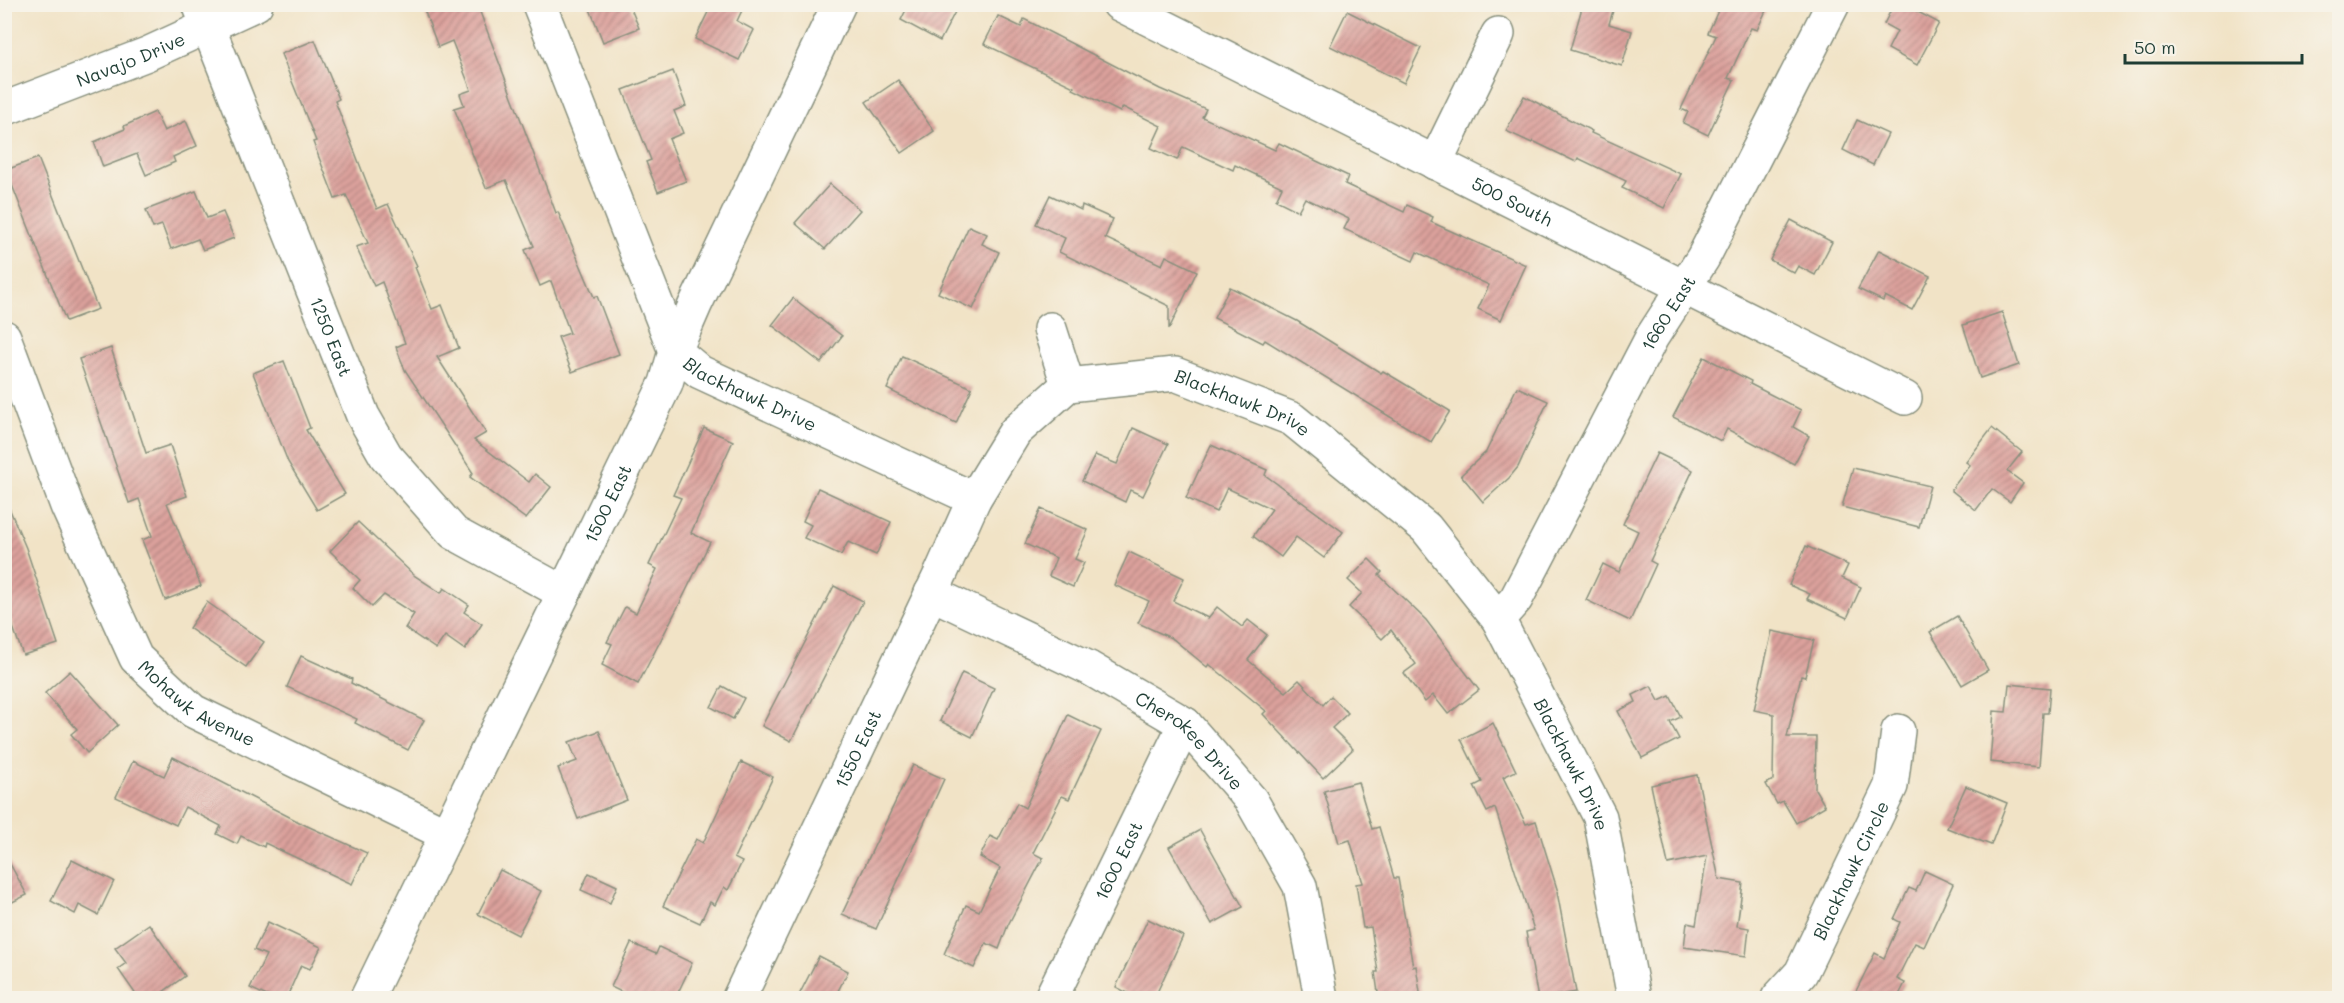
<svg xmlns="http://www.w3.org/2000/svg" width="2344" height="1003" font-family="Mali,sans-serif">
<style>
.building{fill:url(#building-hatch)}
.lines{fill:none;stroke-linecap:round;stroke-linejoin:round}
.minor-casing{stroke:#88907d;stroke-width:36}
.minor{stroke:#fff;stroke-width:33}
.labels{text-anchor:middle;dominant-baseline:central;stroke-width:4.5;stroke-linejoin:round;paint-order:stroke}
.street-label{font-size:18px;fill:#1f3d34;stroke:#f7f3e8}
</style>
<defs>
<pattern id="building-hatch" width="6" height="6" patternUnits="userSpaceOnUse" patternTransform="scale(1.5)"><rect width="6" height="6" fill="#dca19c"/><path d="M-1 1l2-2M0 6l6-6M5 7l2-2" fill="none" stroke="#b28480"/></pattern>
</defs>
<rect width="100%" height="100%" fill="#f7f3e8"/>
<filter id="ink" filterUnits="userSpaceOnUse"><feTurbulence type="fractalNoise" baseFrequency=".0167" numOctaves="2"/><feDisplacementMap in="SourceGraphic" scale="12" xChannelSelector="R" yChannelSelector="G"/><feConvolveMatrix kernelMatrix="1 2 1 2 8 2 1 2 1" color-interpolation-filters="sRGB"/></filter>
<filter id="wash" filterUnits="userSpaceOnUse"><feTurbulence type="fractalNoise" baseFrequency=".008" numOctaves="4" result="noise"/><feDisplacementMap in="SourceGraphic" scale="24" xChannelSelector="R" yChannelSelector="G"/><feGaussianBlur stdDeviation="1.35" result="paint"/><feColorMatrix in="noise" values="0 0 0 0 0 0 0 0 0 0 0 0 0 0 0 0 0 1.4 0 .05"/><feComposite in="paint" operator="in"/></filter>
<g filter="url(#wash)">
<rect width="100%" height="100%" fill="#f1e3c6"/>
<g id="blocks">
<g class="building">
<polygon points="422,4 477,4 556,213 558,212 594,297 597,296 619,354 572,372 558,337 570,333 551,281 540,286 525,250 534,246 506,180 486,188 454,108 464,105 460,94 471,90 452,41 438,47"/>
<polygon points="588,4 629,4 639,28 603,42"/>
<polygon points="712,4 745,4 737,21 754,30 739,60 695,39"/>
<polygon points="909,4 959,4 940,41 901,20"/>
<polygon points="1583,4 1615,4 1609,24 1632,31 1622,66 1570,50"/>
<polygon points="1721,4 1769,4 1757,30 1751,28 1728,78 1734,80 1708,135 1683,123 1688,112 1681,109 1716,36 1708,33"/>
<polygon points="1894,4 1903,4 1939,23 1917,65 1888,49 1897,31 1884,24"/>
<polygon points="1347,11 1421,48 1404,83 1330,46"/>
<polygon points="998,16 1021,27 1024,19 1160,89 1206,109 1202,117 1275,150 1279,143 1348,176 1345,184 1404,212 1407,205 1433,217 1431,222 1526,265 1501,320 1478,309 1489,285 1417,252 1413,261 1344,229 1349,219 1305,198 1298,211 1276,200 1282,187 1235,165 1233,170 1183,147 1177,160 1151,148 1161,126 1123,107 1120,112 1073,89 1074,87 984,44"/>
<polygon points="315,40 339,99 335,101 377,209 388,204 417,266 415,267 432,309 442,305 459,348 437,357 486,433 474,440 529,482 535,474 551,487 526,519 470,477 473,473 405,370 396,347 405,343 382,282 374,286 356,247 368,243 346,195 335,199 313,142 316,141 281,54"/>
<polygon points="673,71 686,106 674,111 683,133 669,139 686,181 658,192 646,162 651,160 623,90"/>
<polygon points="898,80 934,131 902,153 866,102"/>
<polygon points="1524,96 1592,131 1591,133 1681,174 1664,208 1622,188 1626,181 1578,158 1576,162 1533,141 1532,143 1506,131"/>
<polygon points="155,112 164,131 186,121 197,146 173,157 175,162 146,175 137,154 103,167 94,142 125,129 124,126"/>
<polygon points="1857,120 1888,134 1873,165 1843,150"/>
<polygon points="38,158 98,309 66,321 6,170"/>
<polygon points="830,184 860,210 825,249 795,223"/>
<polygon points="196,191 207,218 223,212 234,238 203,250 198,239 171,249 162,225 153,228 146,210"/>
<polygon points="1050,195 1081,210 1082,205 1113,219 1105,238 1162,265 1166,256 1197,271 1169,329 1169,306 1059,252 1065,238 1036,224"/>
<polygon points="1791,220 1832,242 1815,275 1798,266 1794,273 1770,260"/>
<polygon points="969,226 987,234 982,244 999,252 973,309 938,293"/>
<polygon points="1879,250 1930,276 1912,310 1885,296 1883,301 1858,289"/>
<polygon points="1230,287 1297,321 1381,373 1383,371 1450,411 1431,442 1265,340 1263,343 1214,318"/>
<polygon points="793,298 842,336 821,363 772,325"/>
<polygon points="2002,312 2019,365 1980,378 1963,325"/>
<polygon points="111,348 146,453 170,445 187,496 167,503 201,586 165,600 142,540 152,536 139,499 129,503 79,359"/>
<polygon points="902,356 972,388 956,423 887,389"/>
<polygon points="1704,357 1751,381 1750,384 1801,410 1793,427 1809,436 1794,464 1727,429 1721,441 1673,417"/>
<polygon points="284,361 310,428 306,430 345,494 317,510 288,462 253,373"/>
<polygon points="1517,387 1548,401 1518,467 1509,478 1483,502 1461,475 1486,452"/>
<polygon points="704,428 733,441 691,533 710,542 682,599 638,684 602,665 612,644 607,642 625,607 636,613 657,569 649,565 681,498 673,495"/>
<polygon points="1133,428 1168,444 1143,496 1130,490 1125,502 1082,481 1095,455 1117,464"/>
<polygon points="1992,428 2022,452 2007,471 2023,483 2010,502 1992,489 1976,510 1951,490 1970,465 1966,462"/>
<polygon points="1211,445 1267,470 1265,475 1343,532 1324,558 1296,537 1281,557 1253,536 1272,509 1227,488 1216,512 1186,498"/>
<polygon points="1657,453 1693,470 1650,561 1656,564 1630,621 1586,600 1603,564 1619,572 1638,531 1623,524"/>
<polygon points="1853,468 1930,486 1919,527 1842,507"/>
<polygon points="818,488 891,522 876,555 848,542 841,555 804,538 811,525 803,521"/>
<polygon points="4,496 26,548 58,644 23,655 4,602"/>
<polygon points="1041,509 1088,530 1075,559 1084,563 1073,587 1049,576 1056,558 1025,544"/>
<polygon points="358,522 415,576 441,593 444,588 469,605 464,612 482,624 465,650 445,636 436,649 405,628 414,614 384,595 372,607 353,588 360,580 330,551"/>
<polygon points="1806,546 1848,565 1842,578 1861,587 1847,618 1807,599 1810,594 1789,585"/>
<polygon points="1129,552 1184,578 1173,601 1208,618 1217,607 1242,627 1248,620 1267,635 1248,660 1286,692 1299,680 1323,705 1331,696 1348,713 1332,728 1353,749 1323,778 1263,714 1266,711 1209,664 1207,667 1173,639 1138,623 1149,601 1114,585"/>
<polygon points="1369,559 1382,572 1379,575 1426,620 1479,690 1448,714 1433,695 1425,702 1404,673 1416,664 1391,630 1382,639 1349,607 1362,593 1348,580"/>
<polygon points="834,586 863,601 791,741 762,726"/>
<polygon points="207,602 264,642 246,667 189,628"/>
<polygon points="1957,616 1988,670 1962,685 1930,632"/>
<polygon points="1772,631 1814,640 1805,677 1801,676 1787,737 1816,737 1815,789 1825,806 1796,823 1783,801 1777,804 1766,784 1773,780 1774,714 1754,710"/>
<polygon points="301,656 352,679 351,683 424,720 408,750 355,723 357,719 287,687"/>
<polygon points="70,671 118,725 87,753 71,734 77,729 45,693"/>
<polygon points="962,673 994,688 972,737 940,721"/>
<polygon points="2009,684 2050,688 2048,713 2043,713 2039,767 1990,762 1994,711 2006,712"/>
<polygon points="722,686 744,698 733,719 711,707"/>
<polygon points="1651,686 1659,701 1670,696 1681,717 1670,722 1679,739 1642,758 1618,711 1636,702 1633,695"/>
<polygon points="1068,715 1101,731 1069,799 1062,796 1033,853 1043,858 1008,925 999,949 986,943 974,968 944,954 966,905 979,911 1000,868 980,857 990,836 998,840 1017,803 1025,808"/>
<polygon points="1493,723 1516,771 1503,777 1526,824 1536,821 1558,892 1557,892 1576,992 1538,999 1526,932 1534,930 1495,808 1487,812 1474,786 1482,782 1461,739"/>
<polygon points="599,731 627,800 578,819 558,768 577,761 569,742"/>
<polygon points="173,757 305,825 367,853 352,884 265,843 264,847 241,836 237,844 217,834 221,826 185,807 176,825 116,797 133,761 164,776"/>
<polygon points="741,762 773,777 734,858 742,862 728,890 724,887 715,905 710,902 700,923 663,906 696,839 703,843"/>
<polygon points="913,765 944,779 876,929 842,914"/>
<polygon points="1697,775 1719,879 1743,883 1737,926 1749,928 1746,956 1684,947 1687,923 1696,925 1707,856 1668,864 1651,785"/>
<polygon points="1358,782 1372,829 1379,827 1394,878 1398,878 1413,967 1416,966 1421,999 1379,999 1375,972 1378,972 1371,927 1363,928 1356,884 1363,883 1350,840 1339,843 1324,791"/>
<polygon points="1966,786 2007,803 1991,845 1947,828"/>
<polygon points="1200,830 1243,907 1212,924 1169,847"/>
<polygon points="4,853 27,895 4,906"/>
<polygon points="72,860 114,881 98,915 79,905 75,914 51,901"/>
<polygon points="500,870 541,891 518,935 478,914"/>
<polygon points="1925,871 1953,884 1924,947 1915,943 1897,979 1905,983 1897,999 1852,999 1875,953 1884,958 1900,922 1894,919 1909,888 1916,891"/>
<polygon points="589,873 617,886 610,903 581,890"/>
<polygon points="1148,919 1183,936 1154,999 1139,999 1116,987"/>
<polygon points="268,922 321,947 310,969 301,965 286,999 273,999 250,988 266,955 254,950"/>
<polygon points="149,924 185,976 153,999 139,999 118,969 126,963 115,948"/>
<polygon points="631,943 656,954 659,947 692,963 675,999 636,999 611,987"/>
<polygon points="819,956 848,971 834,999 797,999"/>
</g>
</g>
</g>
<g filter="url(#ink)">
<use href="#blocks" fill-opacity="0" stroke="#88907d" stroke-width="1.5"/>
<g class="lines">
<defs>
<g id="minor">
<path id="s1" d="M199,4l164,412 23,40 68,77 110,60"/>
<path id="s2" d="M539,4l136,347 25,21 274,127"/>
<path id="s3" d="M1119,4l786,394"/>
<path id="s4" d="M4,109l143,-55 109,-50"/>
<polyline points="1435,163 1498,34"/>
<polyline points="1050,329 1068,385"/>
<path id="s5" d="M4,337l63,169 69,152 57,53 253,123"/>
<path id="s6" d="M931,593l158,75 96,56 66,76 49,86 21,112"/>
<path id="s7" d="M1498,619l18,-20 136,-262 51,-79 130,-254"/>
<path id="s8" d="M367,998l299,-615 9,-32 20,-46 144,-301"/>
<path id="s9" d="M739,998l202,-425 33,-74 41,-67 53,-47 107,-11 117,45 134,109 72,91 102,198 34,181"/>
<path id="s10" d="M1051,998l134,-274"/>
<path id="s11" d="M1778,998l23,-25 90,-187 7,-55"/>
</g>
</defs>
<use href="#minor" class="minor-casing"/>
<use href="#minor" class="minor"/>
</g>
</g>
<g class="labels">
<g class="street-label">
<text stroke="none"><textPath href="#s4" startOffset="136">Navajo Drive</textPath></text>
<text stroke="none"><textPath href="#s3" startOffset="440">500 South</textPath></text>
<text stroke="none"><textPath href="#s7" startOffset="351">1660 East</textPath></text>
<text stroke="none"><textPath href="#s1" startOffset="358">1250 East</textPath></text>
<text stroke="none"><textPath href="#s2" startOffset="460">Blackhawk Drive</textPath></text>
<text stroke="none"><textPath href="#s9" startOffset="882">Blackhawk Drive</textPath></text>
<text stroke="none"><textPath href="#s8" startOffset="550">1500 East</textPath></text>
<text stroke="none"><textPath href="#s5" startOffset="424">Mohawk Avenue</textPath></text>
<text stroke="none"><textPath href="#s6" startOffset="300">Cherokee Drive</textPath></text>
<text stroke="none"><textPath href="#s9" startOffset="276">1550 East</textPath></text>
<text stroke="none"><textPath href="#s9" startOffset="1386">Blackhawk Drive</textPath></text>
<text stroke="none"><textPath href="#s10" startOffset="153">1600 East</textPath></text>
<text stroke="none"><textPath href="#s11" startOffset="148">Blackhawk Circle</textPath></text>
</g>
</g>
<rect width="2344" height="1003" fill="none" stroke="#f7f3e8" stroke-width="24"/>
<path d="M2125 54v9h177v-9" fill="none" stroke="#1f3d34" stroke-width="3"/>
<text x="2134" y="54" font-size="18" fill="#1f3d34" stroke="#f7f3e8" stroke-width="4.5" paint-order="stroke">50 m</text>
</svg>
